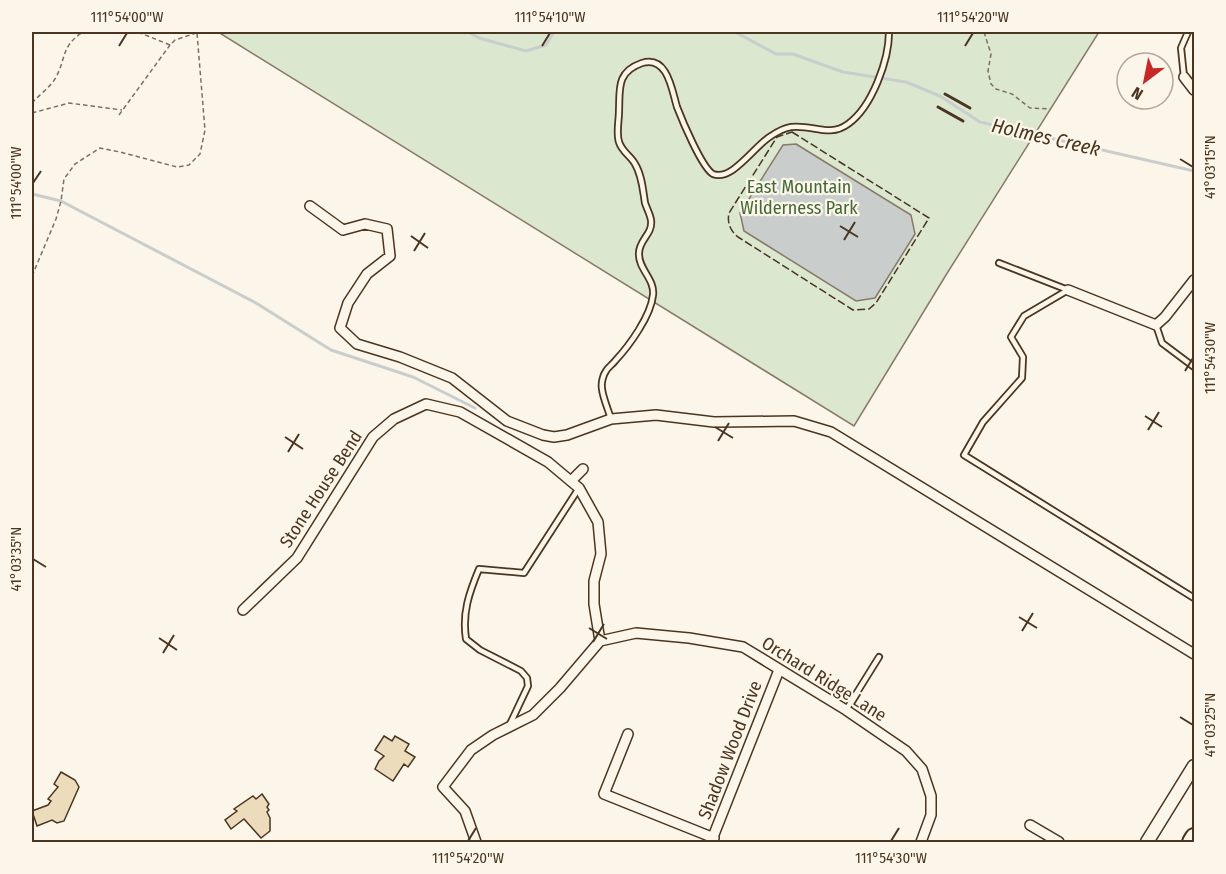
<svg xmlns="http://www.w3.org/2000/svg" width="1226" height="874" font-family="'Fira Sans Condensed',sans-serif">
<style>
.green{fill:#dce7d0;stroke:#887966;stroke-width:1.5}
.water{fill:#c9cecd;stroke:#887966;stroke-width:1.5}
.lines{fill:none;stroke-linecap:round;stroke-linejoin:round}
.stream{stroke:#c9cecd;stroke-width:3}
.building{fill:#ecdcbc;stroke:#4a3520;stroke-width:1.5}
.service-casing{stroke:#4a3520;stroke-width:8}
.minor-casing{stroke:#4a3520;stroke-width:12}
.tertiary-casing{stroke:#4a3520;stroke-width:15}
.motorway-casing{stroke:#4a3520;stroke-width:20}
.path{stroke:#7f6f5c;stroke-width:1.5;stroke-dasharray:4.5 3;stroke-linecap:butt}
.service{stroke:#fbf6e9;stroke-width:4.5}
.minor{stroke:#fbf6e9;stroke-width:9}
.tertiary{stroke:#fbf6e9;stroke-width:12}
.motorway{stroke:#fbf6e9;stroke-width:16}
.fence{stroke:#4a3520;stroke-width:1.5;stroke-dasharray:8 3;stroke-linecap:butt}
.wall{stroke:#4a3520;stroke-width:3}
.ticks{fill:none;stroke:#4a3520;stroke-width:2}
.labels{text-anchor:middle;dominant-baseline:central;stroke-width:4.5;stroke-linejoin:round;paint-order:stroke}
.park-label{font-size:18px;fill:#436837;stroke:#fbf6e9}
.street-label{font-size:18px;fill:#4a3520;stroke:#fbf6e9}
.water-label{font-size:20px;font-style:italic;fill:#4a3520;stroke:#fbf6e9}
.neatline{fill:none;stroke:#4a3520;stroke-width:2}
.ticks-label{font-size:15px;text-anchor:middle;fill:#4a3520}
</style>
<rect width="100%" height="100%" fill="#fbf6e9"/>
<polygon class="green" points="218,32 1099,32 946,275 854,426"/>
<polygon class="water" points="796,144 911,215 915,234 875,298 856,301 744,231 740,213 783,145"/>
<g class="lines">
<g class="stream">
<polyline points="468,32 479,38 526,51 546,45 554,32"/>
<polyline points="735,32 776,54 793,54 843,72 906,82 940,96 980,122 1194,171"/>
<polyline points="32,194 61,201 256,303 331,350 413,377 475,408"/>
</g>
</g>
<g class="building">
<polygon points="384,736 392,741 395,736 409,744 405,751 415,757 408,767 404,764 393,781 375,769 379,761 384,756 375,750"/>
<polygon points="61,772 75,780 79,787 64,821 57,823 52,820 37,826 32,811 48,805 51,801 48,799 58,787 54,784"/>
<polygon points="262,794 269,804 267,807 269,810 267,812 270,818 270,831 261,838 244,819 231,829 225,820 237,811 234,809 253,796 256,799"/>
</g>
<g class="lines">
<defs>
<g id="service">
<polyline points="1184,77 1181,48 1188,32"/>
<polyline points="999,263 1068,290"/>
<polyline points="1068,290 1024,316 1011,337 1023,357 1022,378 983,422 964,455 1194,598"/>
<polyline points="1156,325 1162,343 1194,367"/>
<path d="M611,419c-3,-10 -8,-21 -9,-30 -1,-6 1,-14 4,-18 2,-4 6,-6 9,-10 14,-15 36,-45 38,-66 2,-16 -15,-26 -14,-42 0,-13 14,-19 12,-33 -1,-6 -4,-11 -6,-17 -2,-12 -3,-28 -10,-39 -4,-8 -13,-12 -16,-22 -3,-9 0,-21 0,-31 1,-22 -3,-39 23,-48 26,-8 30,28 35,44 5,13 25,61 36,67 19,8 42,-29 58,-38 6,-4 14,-8 20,-9 21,-3 38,11 57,-3 24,-17 41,-64 41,-92"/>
<polyline points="846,710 879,657"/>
<path d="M510,724l18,-38 -1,-8 -6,-7 -41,-21 -14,-11c-4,-26 3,-46 13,-70l45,4 55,-85"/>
</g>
<g id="minor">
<polyline points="1184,77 1194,90"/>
<polyline points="310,206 343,230 365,224 387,229 390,256 367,274 348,303 340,328 357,344 400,357 452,378 507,421 543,435 554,437 567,435 611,419 656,415 714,422 794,421 831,432 1194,654"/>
<polyline points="1068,290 1156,325 1165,317 1194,280"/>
<polyline points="571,481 583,469"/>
<polyline points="243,610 297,558 373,437 394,419 426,404 460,412 548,462 579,488 598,522 601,554 594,581 594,604 600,641"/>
<polyline points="628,734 604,794 714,838"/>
<polyline points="1030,825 1059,842"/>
<polyline points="476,842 465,811 443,787 471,750 493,735 533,715 560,688 600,641 636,633 689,638 743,647 846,710 906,751 922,769 931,796 931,815 921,842"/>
<polyline points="711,842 779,670"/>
</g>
<polyline id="tertiary" points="1147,842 1194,766"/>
<polyline id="motorway" points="1191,842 1194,837"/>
</defs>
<use href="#service" class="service-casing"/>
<use href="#minor" class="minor-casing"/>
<use href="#tertiary" class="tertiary-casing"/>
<use href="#motorway" class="motorway-casing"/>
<g class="path">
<polyline points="138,32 170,45 175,40 199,32"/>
<polyline points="984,32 991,54 988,71 991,84 996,89 1012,94 1030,108 1050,109"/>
<path d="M32,103c7,-8 17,-15 23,-24 12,-21 5,-32 28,-47"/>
<polyline points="32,113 69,103 122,110"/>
<polyline points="119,115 170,45"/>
<polyline points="32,276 56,219 61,201 64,179 75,164 100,148 120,152 177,167 189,165 200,154 205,130 197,33"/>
</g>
<use href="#service" class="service"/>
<use href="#minor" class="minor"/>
<use href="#tertiary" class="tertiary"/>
<use href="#motorway" class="motorway"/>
<path class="fence" d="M792,132l137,86 -53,85 -7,6 -16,1 -115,-73c-8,-6 -11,-15 -9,-24l48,-76z"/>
<g class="wall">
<polyline points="945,94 970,108"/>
<polyline points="938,107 963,121"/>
</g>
</g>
<path class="ticks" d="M119,46l8,-13M542,46l8,-13M965,46l8,-13M1180,159l13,8M33,183l8,-12M840,226l18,11M411,236l17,12M844,240l11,-18M414,251l11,-18M1185,371l8,-13M1145,416l17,11M715,427l18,11M1148,430l11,-18M285,437l18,12M718,441l11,-18M288,452l11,-18M33,559l13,8M1019,617l18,11M589,628l18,11M1022,631l11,-18M159,638l18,12M593,642l11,-18M163,653l11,-18M1180,717l13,8M468,841l8,-13M891,841l8,-13"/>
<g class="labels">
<g class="park-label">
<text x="799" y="187">East Mountain<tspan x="799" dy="21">Wilderness Park</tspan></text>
</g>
<g class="street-label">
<text transform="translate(321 489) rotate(-57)">Stone House Bend</text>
<text transform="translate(824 679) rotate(32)">Orchard Ridge Lane</text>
<text transform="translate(730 750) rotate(-69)">Shadow Wood Drive</text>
</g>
<g class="water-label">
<text transform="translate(1046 137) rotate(13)">Holmes Creek</text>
</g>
</g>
<rect width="1226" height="874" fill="none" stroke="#fbf6e9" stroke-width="66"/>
<g transform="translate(1145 81) rotate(212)"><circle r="28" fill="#fbf6e9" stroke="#b4a999" stroke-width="1.5"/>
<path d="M0-4.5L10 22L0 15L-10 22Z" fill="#c62828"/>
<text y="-9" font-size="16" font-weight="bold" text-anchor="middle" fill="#4a3520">N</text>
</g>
<rect x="33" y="33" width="1160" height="808" class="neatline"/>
<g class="ticks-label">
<text x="127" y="22">111°54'00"W</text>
<text x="550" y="22">111°54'10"W</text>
<text x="973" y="22">111°54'20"W</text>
<text transform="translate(1210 167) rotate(-90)" y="5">41°03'15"N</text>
<text transform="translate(16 183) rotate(-90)" y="5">111°54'00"W</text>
<text transform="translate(1210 358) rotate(-90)" y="5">111°54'30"W</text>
<text transform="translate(16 559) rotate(-90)" y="5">41°03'35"N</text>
<text transform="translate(1210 725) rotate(-90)" y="5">41°03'25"N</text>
<text x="468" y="863">111°54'20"W</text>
<text x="891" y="863">111°54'30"W</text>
</g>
</svg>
